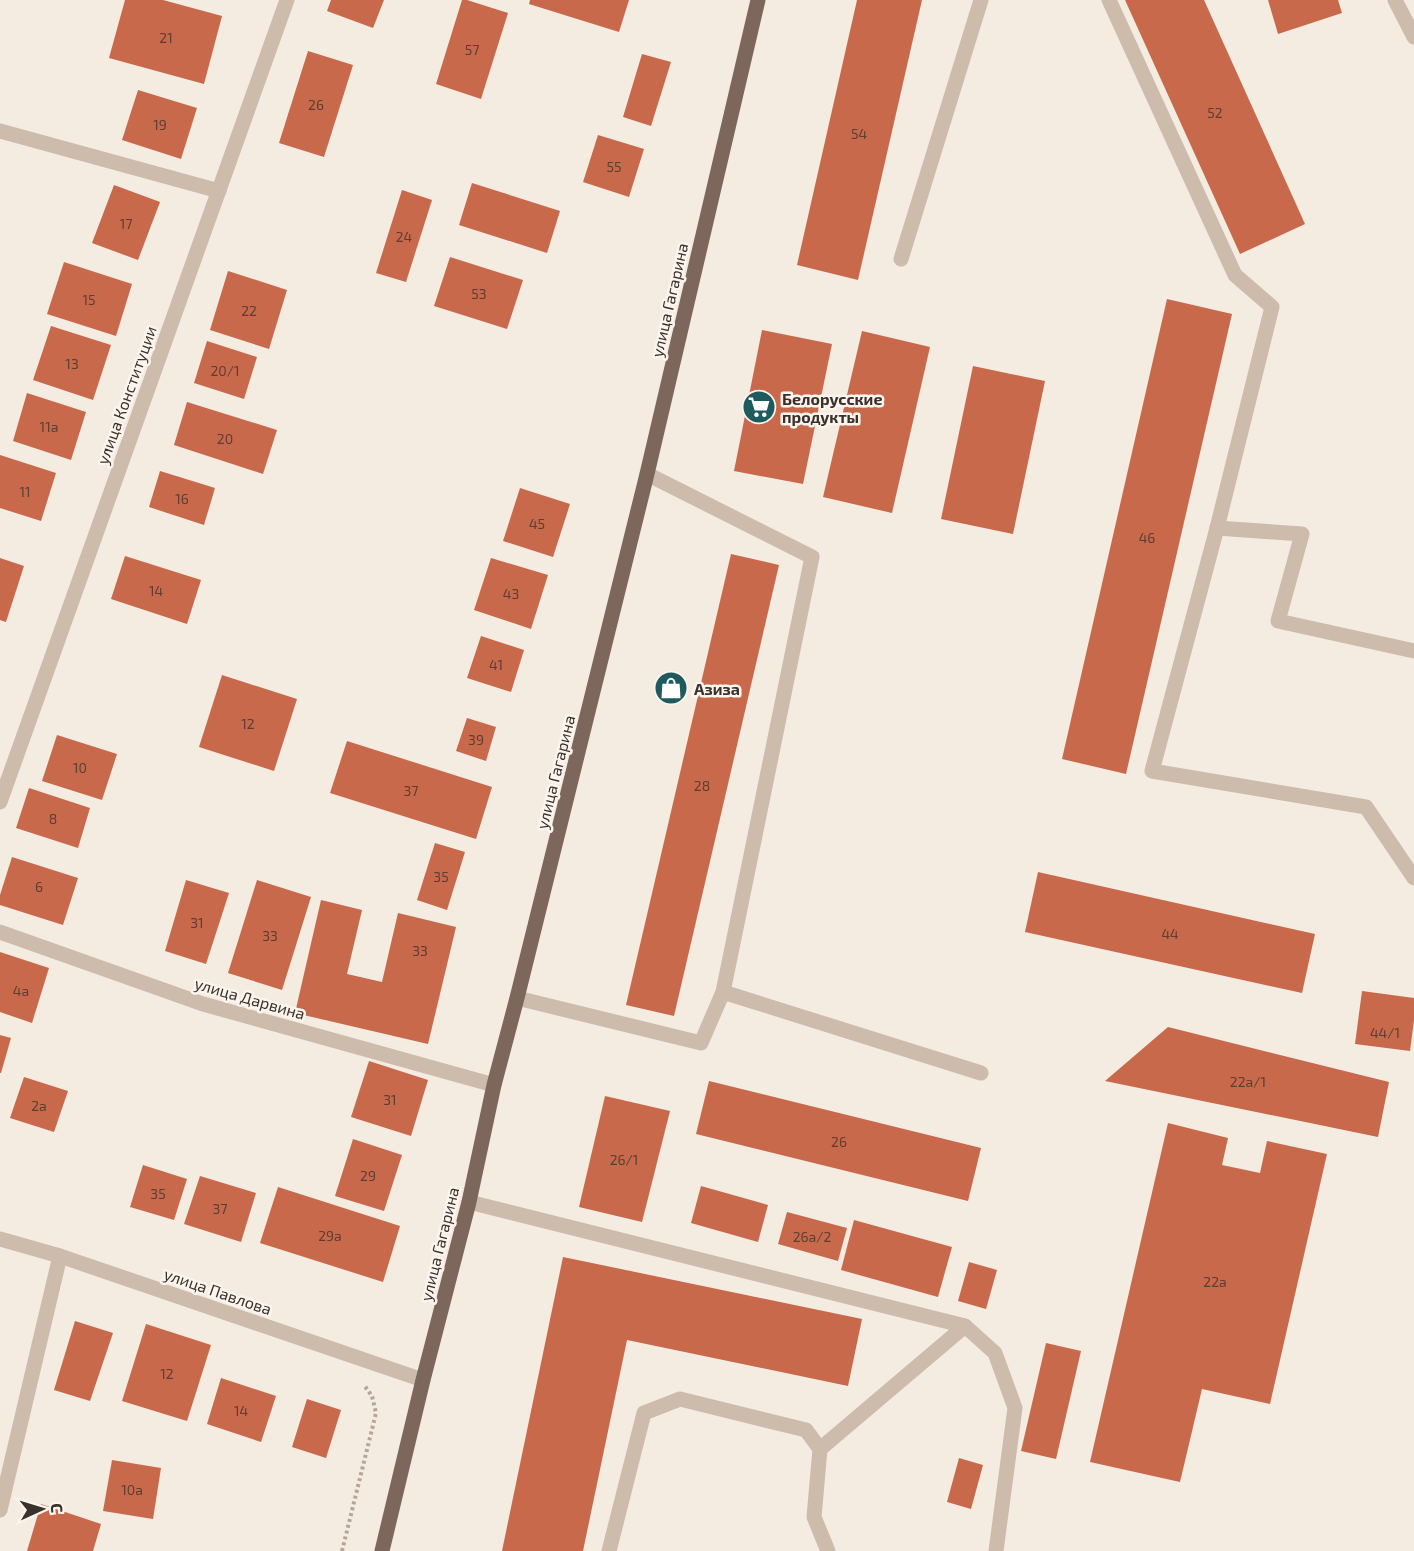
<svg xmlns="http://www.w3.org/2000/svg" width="1414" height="1551" font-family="'Exo 2',sans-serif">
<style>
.building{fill:#c8694b}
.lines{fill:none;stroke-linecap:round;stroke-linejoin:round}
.path{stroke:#b9a596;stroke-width:4;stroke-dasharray:3 3;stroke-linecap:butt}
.minor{stroke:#cdbbac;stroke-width:15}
.major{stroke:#7d675c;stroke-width:15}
.labels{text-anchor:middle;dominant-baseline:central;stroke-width:5;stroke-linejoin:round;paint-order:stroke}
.number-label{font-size:14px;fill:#5e3e33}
.street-label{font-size:16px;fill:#3b302b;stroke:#fbf5ee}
.poi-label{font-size:16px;font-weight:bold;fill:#3b302b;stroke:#fbf5ee;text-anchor:start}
</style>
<rect width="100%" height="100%" fill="#f4ebe1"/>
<g class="building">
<polygon points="125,0 163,0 222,16 204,84 109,58"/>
<polygon points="331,0 384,0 373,28 327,11"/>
<polygon points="462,0 467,0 508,13 481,99 436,84"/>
<polygon points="530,0 629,0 619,32 529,4"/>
<polygon points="857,0 922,0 858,280 797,265"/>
<polygon points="1125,0 1204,0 1305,224 1240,254"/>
<polygon points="1268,0 1338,0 1342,13 1278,34"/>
<polygon points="308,51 353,65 324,157 279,143"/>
<polygon points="642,54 671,62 651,126 623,117"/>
<polygon points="138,90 197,108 181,159 122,140"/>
<polygon points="598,135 644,149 629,197 583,182"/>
<polygon points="472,183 560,211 547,253 459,225"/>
<polygon points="114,185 160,202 138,260 92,243"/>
<polygon points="402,190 432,200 406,282 376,273"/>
<polygon points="450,257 523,280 507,329 434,306"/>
<polygon points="64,262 132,284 116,336 47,314"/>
<polygon points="228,271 287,290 269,349 210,330"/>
<polygon points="1167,299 1232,314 1126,774 1062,759"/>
<polygon points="51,326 111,345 93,400 33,380"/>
<polygon points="762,330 832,344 803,484 734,471"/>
<polygon points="862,331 930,347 892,513 823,497"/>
<polygon points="207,341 257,357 244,399 194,383"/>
<polygon points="973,366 1045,381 1013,534 941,519"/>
<polygon points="27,393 86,412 71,460 13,441"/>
<polygon points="187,402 277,430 263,474 174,445"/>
<polygon points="0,455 56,473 41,521 0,508"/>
<polygon points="160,471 215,488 204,525 149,507"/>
<polygon points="520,488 570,504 553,557 503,541"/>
<polygon points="731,554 779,565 674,1016 626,1005"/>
<polygon points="125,556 201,580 187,624 111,599"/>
<polygon points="0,558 24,566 6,622 0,620"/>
<polygon points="491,558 548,575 531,629 474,610"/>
<polygon points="481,636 524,650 511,692 467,678"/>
<polygon points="222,675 297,699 274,771 199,747"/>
<polygon points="467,718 496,727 486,761 456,751"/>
<polygon points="57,735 117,754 102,800 42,781"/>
<polygon points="347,741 492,787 476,839 330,793"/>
<polygon points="29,788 90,808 78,848 16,828"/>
<polygon points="435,843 465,852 447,910 417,900"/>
<polygon points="12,857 78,878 63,925 0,905 0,895"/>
<polygon points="1038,872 1315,934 1302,993 1025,932"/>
<polygon points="186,880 229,893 206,964 165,951"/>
<polygon points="257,880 311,897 282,990 228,973"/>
<polygon points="321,900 362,910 347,974 382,982 398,913 456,927 428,1044 295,1013"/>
<polygon points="0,952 49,968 32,1023 0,1012"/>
<polygon points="1362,991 1414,998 1414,1020 1410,1051 1355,1044"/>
<polygon points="1168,1027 1389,1082 1378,1137 1105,1081"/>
<polygon points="0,1035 11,1038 1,1073 0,1073"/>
<polygon points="369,1061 428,1080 411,1136 351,1117"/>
<polygon points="24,1077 68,1091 54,1132 10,1118"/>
<polygon points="709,1081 981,1148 968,1201 696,1134"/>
<polygon points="605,1096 670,1111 642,1222 579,1207"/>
<polygon points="1168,1123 1228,1138 1222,1165 1260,1173 1267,1141 1327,1154 1270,1404 1202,1389 1180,1482 1090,1462"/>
<polygon points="353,1139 402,1155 384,1211 335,1196"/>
<polygon points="143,1165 187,1179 174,1220 130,1207"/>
<polygon points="200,1176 256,1193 241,1242 184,1224"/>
<polygon points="701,1186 768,1205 758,1242 691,1223"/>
<polygon points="278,1187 400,1226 383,1282 260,1243"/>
<polygon points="787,1212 847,1228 838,1261 778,1244"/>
<polygon points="854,1220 952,1247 938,1297 841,1270"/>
<polygon points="563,1257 862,1319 848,1386 627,1340 583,1551 502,1551"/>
<polygon points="969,1262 997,1270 986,1309 958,1301"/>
<polygon points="75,1321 113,1333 90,1401 54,1390"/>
<polygon points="146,1324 211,1345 187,1421 122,1401"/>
<polygon points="1046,1343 1081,1351 1056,1459 1021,1451"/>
<polygon points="221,1378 276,1396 261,1442 207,1424"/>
<polygon points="307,1399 341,1410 326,1458 292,1447"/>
<polygon points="959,1458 983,1465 971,1509 947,1502"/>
<polygon points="112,1460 161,1468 153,1519 103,1511"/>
<polygon points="41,1504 101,1524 93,1551 27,1551"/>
</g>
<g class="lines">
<polyline class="path" points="342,1551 376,1413 372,1396 364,1385"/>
<g class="minor">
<polyline points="1109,0 1235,275 1272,307 1217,528 1152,771 1366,807 1414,878"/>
<polyline points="1395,0 1414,37"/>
<polyline points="0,131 219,191"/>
<polyline points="901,259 981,0"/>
<polyline points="647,474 812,557 723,992"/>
<polyline points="1217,528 1302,534 1278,621 1414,651"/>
<polyline points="0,802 287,0"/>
<polyline points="0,932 203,1004 494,1085"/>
<polyline points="517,998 701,1043 723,992 981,1073"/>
<polyline points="469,1202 965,1326 995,1353 1015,1408 996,1551"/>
<polyline points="0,1239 60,1256 423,1380"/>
<polyline points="820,1449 965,1326"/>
<polyline points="0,1510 60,1256"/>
<polyline points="609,1551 644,1413 680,1399 806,1430 820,1449 814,1517 828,1551"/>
</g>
<polyline class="major" points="382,1551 423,1380 469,1202 494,1085 517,998 647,474 758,0"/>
</g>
<defs>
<symbol id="supermarket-disc" viewBox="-11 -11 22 22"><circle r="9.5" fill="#1f5a5e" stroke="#fbf5ee"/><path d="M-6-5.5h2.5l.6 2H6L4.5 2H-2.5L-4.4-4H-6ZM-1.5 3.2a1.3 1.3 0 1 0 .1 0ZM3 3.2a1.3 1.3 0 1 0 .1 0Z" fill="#fff"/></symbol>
<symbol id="shop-disc" viewBox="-11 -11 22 22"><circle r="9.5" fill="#1f5a5e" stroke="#fbf5ee"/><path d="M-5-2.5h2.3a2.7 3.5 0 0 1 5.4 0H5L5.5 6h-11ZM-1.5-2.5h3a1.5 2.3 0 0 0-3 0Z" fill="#fff"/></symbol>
</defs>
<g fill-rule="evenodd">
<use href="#supermarket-disc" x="740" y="388" width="38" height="38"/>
<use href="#shop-disc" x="652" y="669" width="38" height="38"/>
</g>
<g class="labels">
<g class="number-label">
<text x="166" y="37">21</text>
<text x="472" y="49">57</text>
<text x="316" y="104">26</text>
<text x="1215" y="112">52</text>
<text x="160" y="124">19</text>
<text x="859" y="133">54</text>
<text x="614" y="166">55</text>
<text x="126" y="223">17</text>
<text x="404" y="236">24</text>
<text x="479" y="293">53</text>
<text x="89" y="299">15</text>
<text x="249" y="310">22</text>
<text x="72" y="363">13</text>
<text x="225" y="370">20/1</text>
<text x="49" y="426">11а</text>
<text x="225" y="438">20</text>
<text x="25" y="491">11</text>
<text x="182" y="498">16</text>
<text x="537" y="523">45</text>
<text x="1147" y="537">46</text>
<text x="156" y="590">14</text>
<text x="511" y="593">43</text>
<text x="496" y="664">41</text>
<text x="248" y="723">12</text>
<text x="476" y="739">39</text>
<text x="80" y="767">10</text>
<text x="702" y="785">28</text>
<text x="411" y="790">37</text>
<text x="53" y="818">8</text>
<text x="441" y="876">35</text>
<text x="39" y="886">6</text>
<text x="197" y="922">31</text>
<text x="1170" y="933">44</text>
<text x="270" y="935">33</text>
<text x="420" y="950">33</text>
<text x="21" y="990">4а</text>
<text x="1385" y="1032">44/1</text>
<text x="1248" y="1081">22а/1</text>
<text x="390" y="1099">31</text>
<text x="39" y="1105">2а</text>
<text x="839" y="1141">26</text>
<text x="624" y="1159">26/1</text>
<text x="368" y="1175">29</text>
<text x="158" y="1193">35</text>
<text x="220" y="1208">37</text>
<text x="330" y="1235">29а</text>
<text x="812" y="1236">26а/2</text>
<text x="1215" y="1281">22а</text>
<text x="167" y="1373">12</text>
<text x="241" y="1410">14</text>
<text x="132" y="1489">10а</text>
</g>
<g class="street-label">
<text transform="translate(669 300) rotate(-77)">улица Гагарина</text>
<text transform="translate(126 395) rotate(-70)">улица Конституции</text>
<text transform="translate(555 772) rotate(-76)">улица Гагарина</text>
<text transform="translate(250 998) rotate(16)">улица Дарвина</text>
<text transform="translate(439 1244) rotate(-76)">улица Гагарина</text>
<text transform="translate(218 1291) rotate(19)">улица Павлова</text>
</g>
<g class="poi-label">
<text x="782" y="398">Белорусские<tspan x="782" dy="18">продукты</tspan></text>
<text x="694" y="688">Азиза</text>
</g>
</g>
<g transform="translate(42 1509) rotate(86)" stroke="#fbf5ee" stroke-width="4.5" paint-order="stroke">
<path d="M0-4.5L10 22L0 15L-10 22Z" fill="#3b302b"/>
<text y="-9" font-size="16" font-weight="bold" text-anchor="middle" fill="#3b302b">С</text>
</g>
</svg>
